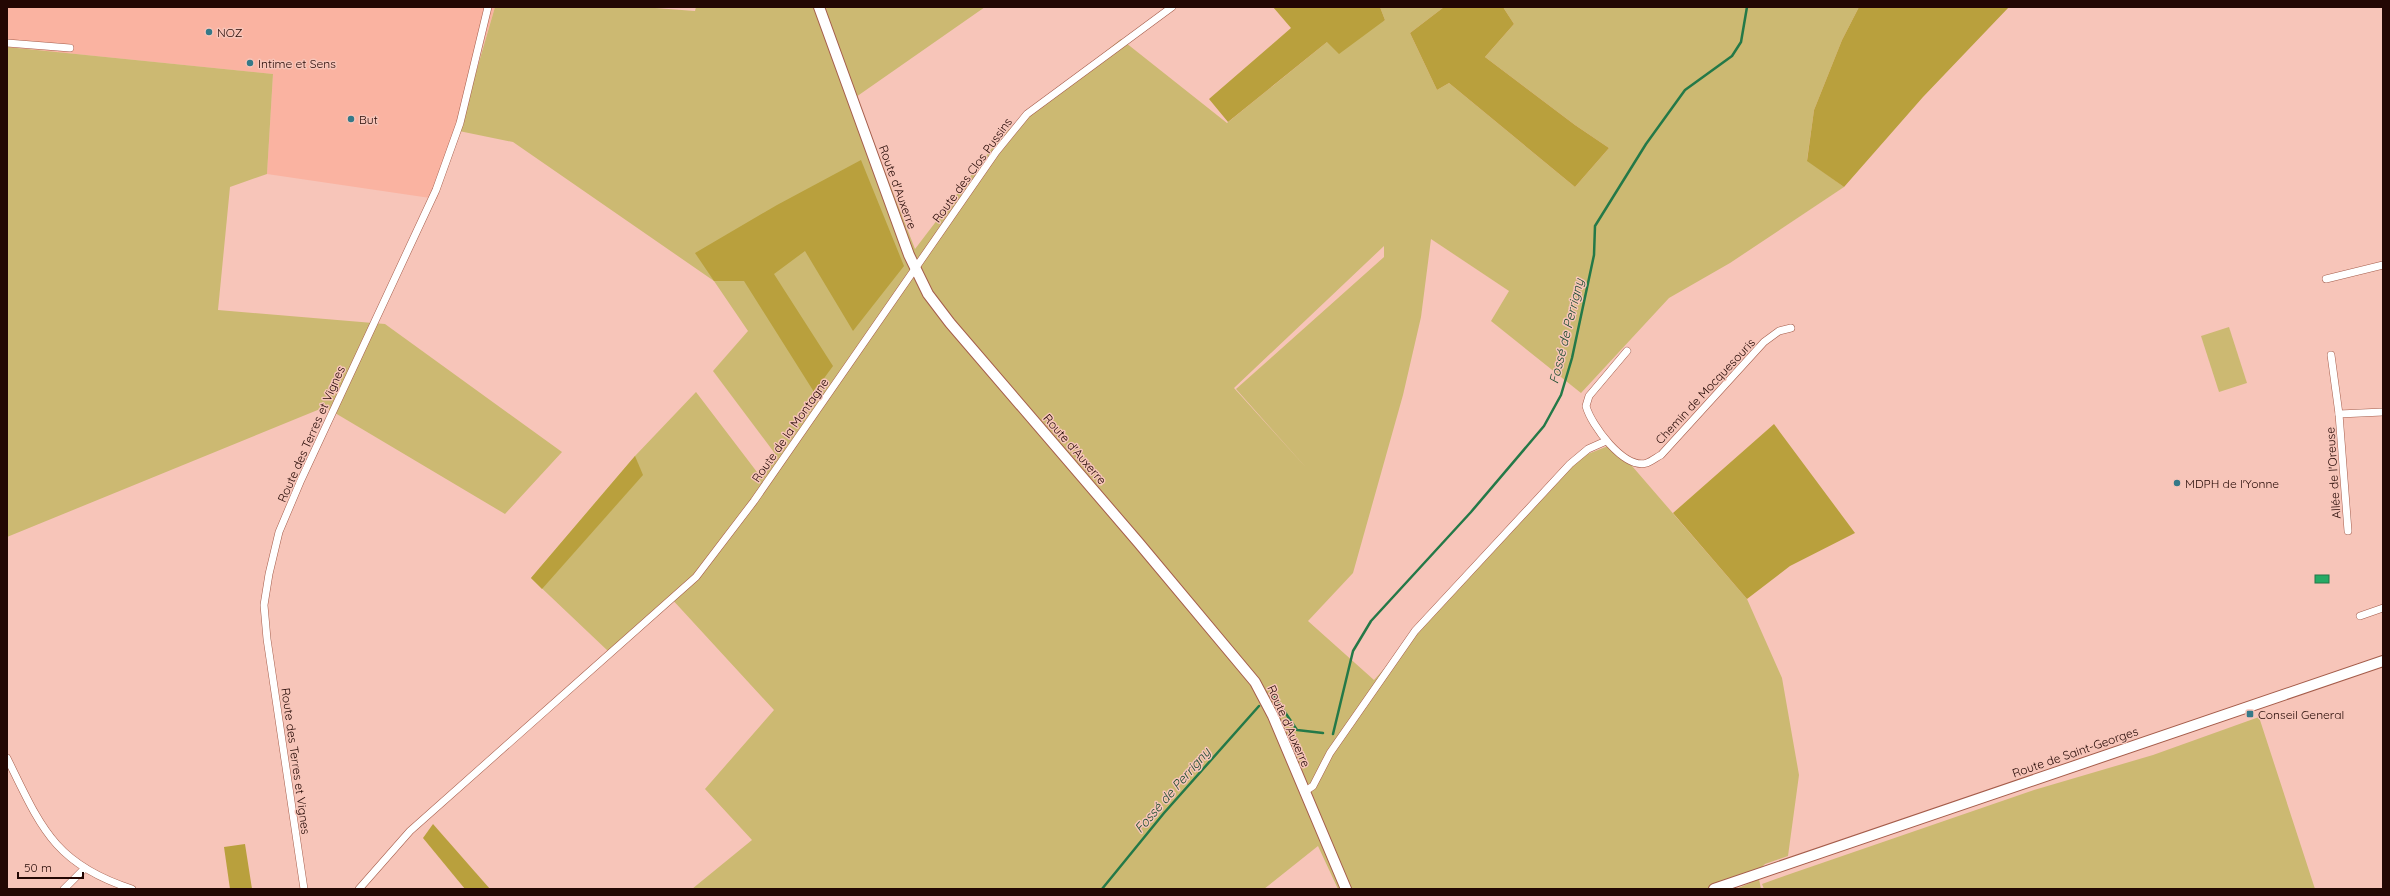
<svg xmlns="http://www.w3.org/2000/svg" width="2390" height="896" font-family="Quicksand,sans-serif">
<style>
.built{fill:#fab3a1}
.green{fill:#ccb972;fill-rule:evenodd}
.forest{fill:#b9a03d}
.water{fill:#25aa65;stroke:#247948}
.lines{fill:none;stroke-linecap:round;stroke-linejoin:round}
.stream{stroke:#247948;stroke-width:2.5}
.street-casing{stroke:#a55d4b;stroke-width:8}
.secondary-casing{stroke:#a55d4b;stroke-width:12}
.street{stroke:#fff;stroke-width:7}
.secondary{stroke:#fff;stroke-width:10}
.poi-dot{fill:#357988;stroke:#f7c5b9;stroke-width:1.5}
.labels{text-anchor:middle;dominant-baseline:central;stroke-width:3;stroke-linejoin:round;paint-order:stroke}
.poi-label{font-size:12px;fill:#230703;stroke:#f7c5b9;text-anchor:start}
.street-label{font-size:12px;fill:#230703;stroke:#f7c5b9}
.water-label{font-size:13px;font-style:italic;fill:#1c4c30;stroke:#f7c5b9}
</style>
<rect width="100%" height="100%" fill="#f7c5b9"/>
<polygon class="built" points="7,7 495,7 437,199 267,174 273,74 7,47"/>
<g class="green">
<path d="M495,7h147l53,4 1,-4h289l-129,90 59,152 87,-114 119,-96 106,84 100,-81 58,-22 -5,-13h64l-34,26 27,57 12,-7 126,104 34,-39 -34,-23 -90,-68 29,-33 -11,-17h356l-17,33 -28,70 -7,50 37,27 -114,76 -61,35 -88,95 -90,-72 18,-30 -78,-52 -10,78 -18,78 -50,178 -45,48 66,59 199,-220 40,-16 134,155 35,79 17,97 -11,81 -23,8 -4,4 -48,21h-375l-20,-43 -54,43h-572l60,-49 -47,-51 69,-79 -104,-113 -62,54 -77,-73 104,-122 61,-64 64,84 16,-21 -63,-84 35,-40 -34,-50 -201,-139 -54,-11zM1384,246v11l-148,132 74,83 -76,-84z"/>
<polygon points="7,47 273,74 267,174 230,187 218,310 385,324 562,452 505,514 325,407 7,537"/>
<polygon points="2229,327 2247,383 2219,392 2201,336"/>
<polygon points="2259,717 2315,889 1764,889 1762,884 1790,874 2034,790 2153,755"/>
<polygon points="1759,879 1761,889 1736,889"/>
</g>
<g class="forest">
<polygon points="1273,7 1380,7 1385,20 1339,54 1327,42 1228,122 1209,99 1291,28"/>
<polygon points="1444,7 1503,7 1514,24 1485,57 1575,125 1609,148 1575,187 1449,83 1437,90 1410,33"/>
<polygon points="1859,7 2009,7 1923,97 1844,187 1807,161 1814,110 1842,40"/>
<polygon points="861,160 904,266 853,331 805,251 774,274 833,366 814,392 744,281 714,281 695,253 777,205"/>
<polygon points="1774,424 1855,533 1790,566 1747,599 1673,513"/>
<polygon points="635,456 643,475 542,589 531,578"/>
<polygon points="433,824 490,889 465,889 423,838"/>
<polygon points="245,844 252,889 230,889 224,847"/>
</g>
<rect class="water" x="2315" y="575" width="14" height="8"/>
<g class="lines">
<g class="stream">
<polyline points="1272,697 1274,696 1297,730 1323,733"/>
<polyline points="1333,734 1353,651 1371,621 1471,512 1544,426 1561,395 1572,358 1594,255 1595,226 1646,144 1685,90 1732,56 1741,42 1747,7"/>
<polyline points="1102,889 1164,813 1259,706"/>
</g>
<defs>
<g id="street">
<polyline points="7,43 70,48"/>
<polyline points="2326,279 2383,265"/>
<path d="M1627,351l-38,45 -3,10c5,19 38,64 61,57 5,-2 10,-6 14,-8l103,-113 15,-11 12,-3"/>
<polyline points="2331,355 2339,414 2348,531"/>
<polyline points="2339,414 2383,412"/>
<polyline points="2360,616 2383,608"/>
<path d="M7,758c34,69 47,106 125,131"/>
<polyline points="1304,792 1313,786 1330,753 1415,631 1570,464 1588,449 1606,441"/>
<polyline points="64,889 84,869"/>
<polyline points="304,889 267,639 264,605 269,574 279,532 301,480 436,190 460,123 488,7"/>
<polyline points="359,889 410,831 696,577 754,501 996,152 1027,114 1172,7"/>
</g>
<g id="secondary">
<polyline points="819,7 909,255 928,294 950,323 1138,542 1255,682 1273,716 1346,889"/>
<polyline points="1714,889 2383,661"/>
</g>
</defs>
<use href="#street" class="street-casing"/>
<use href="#secondary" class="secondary-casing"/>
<use href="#street" class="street"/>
<use href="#secondary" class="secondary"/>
</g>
<g class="poi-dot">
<circle cx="209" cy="32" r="4"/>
<circle cx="250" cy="63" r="4"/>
<circle cx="351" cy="119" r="4"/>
<circle cx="2177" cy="483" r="4"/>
<rect x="2246" y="710" width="8" height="8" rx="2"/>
</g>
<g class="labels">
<g class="poi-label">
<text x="217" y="32">NOZ</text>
<text x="258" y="63">Intime et Sens</text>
<text x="359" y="119">But</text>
<text x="2185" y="483">MDPH de l'Yonne</text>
<text x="2258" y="714">Conseil General</text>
</g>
<g class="street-label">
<text transform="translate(972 170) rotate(-54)">Route des Clos Pussins</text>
<text transform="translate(898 187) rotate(70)">Route d'Auxerre</text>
<text transform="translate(1705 391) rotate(-47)">Chemin de Mocquesouris</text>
<text transform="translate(790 430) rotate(-55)">Route de la Montagne</text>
<text transform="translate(311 434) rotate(-66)">Route des Terres et Vignes</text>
<text transform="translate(1075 449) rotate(49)">Route d'Auxerre</text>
<text transform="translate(2333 473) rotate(-94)">Allée de l'Oreuse</text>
<text transform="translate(1289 726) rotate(66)">Route d'Auxerre</text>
<text transform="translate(2075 752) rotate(-19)">Route de Saint-Georges</text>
<text transform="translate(296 761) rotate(82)">Route des Terres et Vignes</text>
</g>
<g class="water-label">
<text transform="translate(1566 331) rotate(-76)">Fossé de Perrigny</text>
<text transform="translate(1172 790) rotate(-49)">Fossé de Perrigny</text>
</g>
</g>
<rect width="2390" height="896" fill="none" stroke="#230703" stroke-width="16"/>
<path d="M18 872v6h65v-6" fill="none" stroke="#230703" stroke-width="2"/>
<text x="24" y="872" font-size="12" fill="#230703" stroke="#f7c5b9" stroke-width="3" paint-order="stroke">50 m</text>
</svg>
